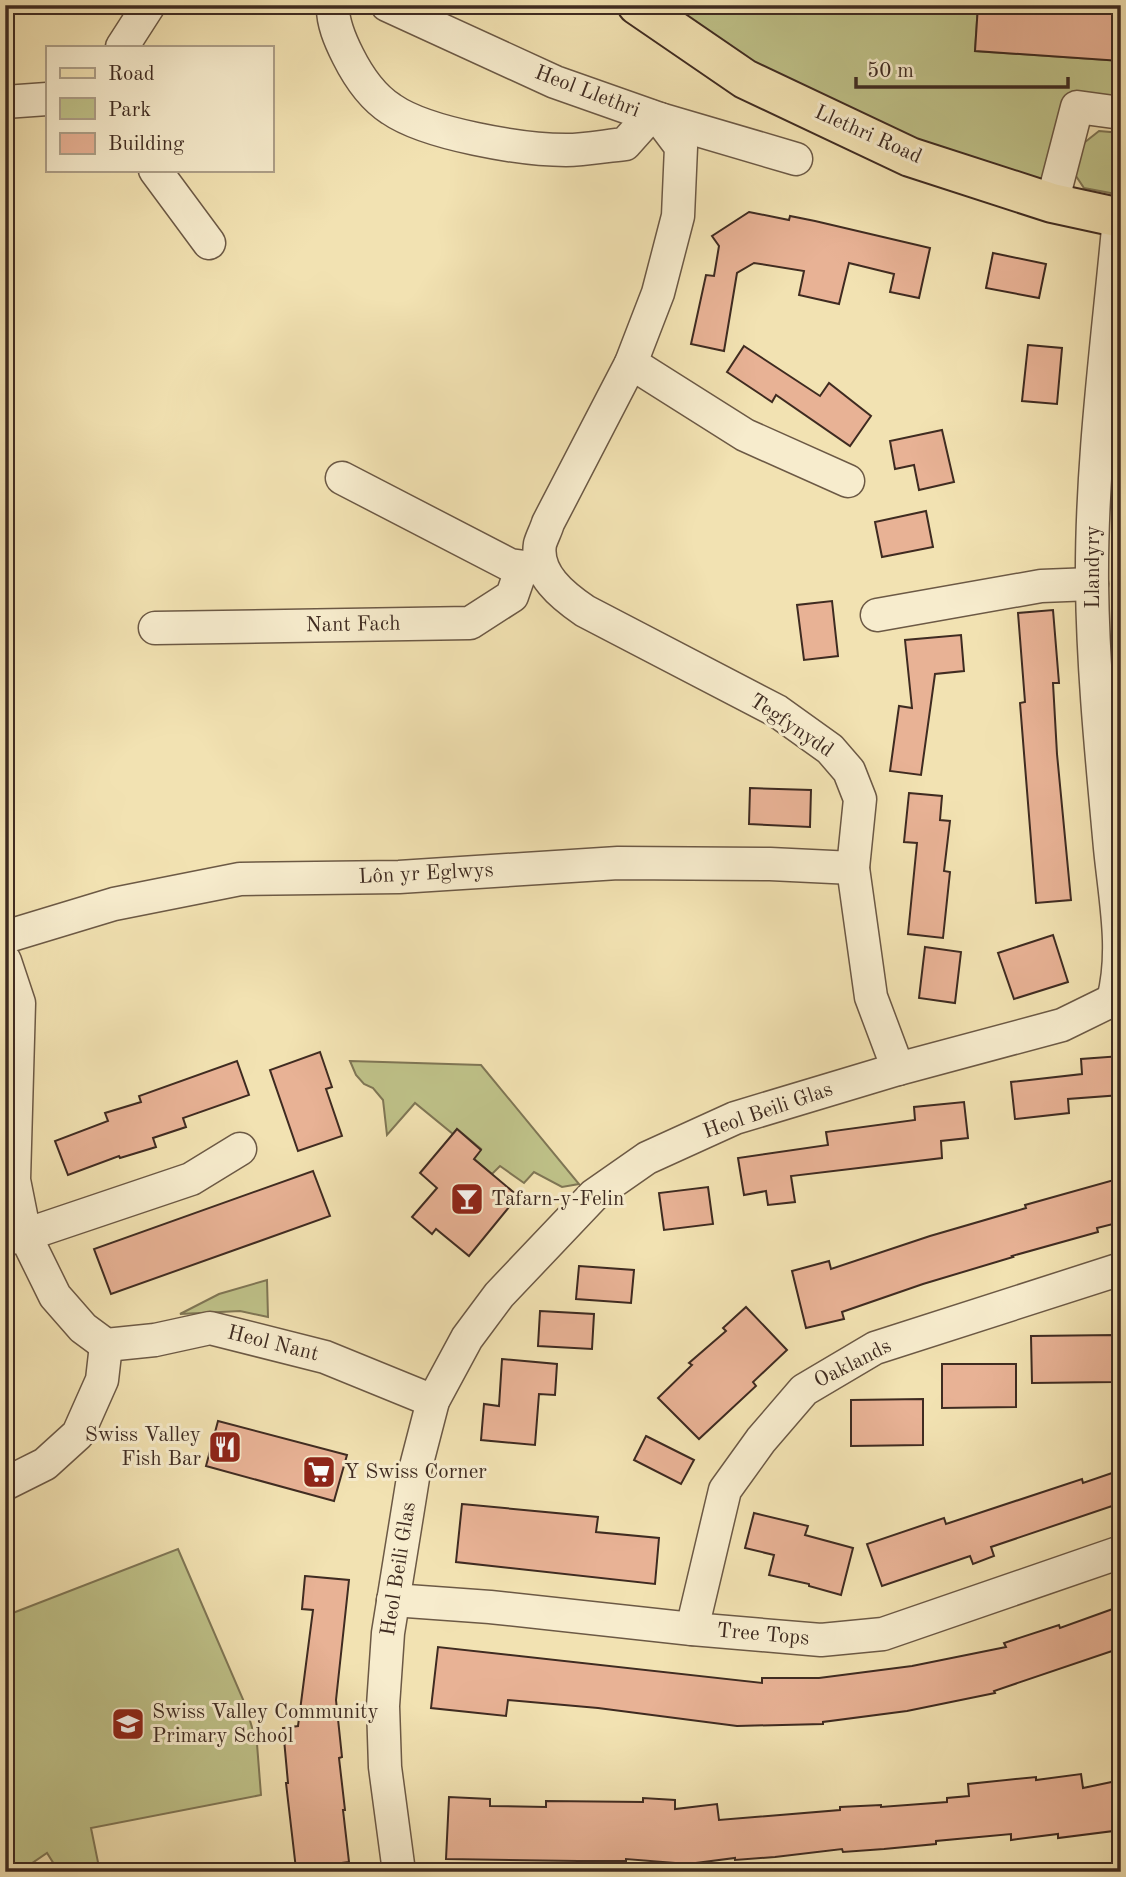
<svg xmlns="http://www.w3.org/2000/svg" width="1126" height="1877" font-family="'Old Standard TT',serif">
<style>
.green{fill:#bfc289;stroke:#7f7655;stroke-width:2}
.building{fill:#e8b295;stroke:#3f2b21;stroke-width:2}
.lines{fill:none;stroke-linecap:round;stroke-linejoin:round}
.minor-casing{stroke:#6c5945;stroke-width:35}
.major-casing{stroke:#3f2b21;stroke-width:42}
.minor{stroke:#f7eccd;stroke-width:32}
.major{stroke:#f2e2b2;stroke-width:38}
.labels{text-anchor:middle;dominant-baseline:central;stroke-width:6;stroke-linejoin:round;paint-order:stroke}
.street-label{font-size:21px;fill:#3f2b21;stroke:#f7eccd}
.poi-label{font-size:21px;fill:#3f2b21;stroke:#f7eccd;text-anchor:start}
</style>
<rect width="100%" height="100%" fill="#f2e2b2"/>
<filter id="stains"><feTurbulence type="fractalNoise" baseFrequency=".00286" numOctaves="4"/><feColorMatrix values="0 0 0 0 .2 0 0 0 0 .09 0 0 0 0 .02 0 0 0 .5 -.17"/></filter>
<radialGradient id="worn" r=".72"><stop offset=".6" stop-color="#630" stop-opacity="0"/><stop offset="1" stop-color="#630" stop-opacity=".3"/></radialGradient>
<g class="green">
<polygon points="637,5 978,5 975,51 1121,61 1121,113 1077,108 1052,203 910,157"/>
<polygon points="1099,131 1121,133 1121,195 1084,188 1074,173 1080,146"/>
<polygon points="350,1061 481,1065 579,1184 562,1187 534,1172 524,1183 500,1166 492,1174 474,1159 481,1149 457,1129 453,1134 415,1103 387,1135 383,1100 373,1088 364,1084 356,1075"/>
<polygon points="267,1280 268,1317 240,1311 180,1314 219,1294"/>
<polygon points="178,1549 245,1704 257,1744 261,1795 91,1828 100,1872 59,1872 47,1853 19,1872 5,1872 5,1616"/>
</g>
<g class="building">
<polygon points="978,5 1121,5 1121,61 975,51"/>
<polygon points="749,212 789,220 790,216 815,221 930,248 919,298 890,292 894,274 849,263 839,304 799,295 804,271 754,263 737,273 724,351 691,344 706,275 714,276 719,246 712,236"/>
<polygon points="993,253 1046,264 1039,298 986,288"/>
<polygon points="1028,345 1062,348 1057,404 1022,401"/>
<polygon points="744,346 820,396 829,383 871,416 850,446 776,395 772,402 727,372"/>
<polygon points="942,430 954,482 919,490 914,465 895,469 890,441"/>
<polygon points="926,511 933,547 882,557 875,522"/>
<polygon points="832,601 838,656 804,660 797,605"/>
<polygon points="1053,610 1059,683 1053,683 1057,754 1071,900 1036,903 1020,703 1025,702 1018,613"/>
<polygon points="961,635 964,671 935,674 921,775 890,771 899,706 912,708 905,640"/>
<polygon points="750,788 811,790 810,827 749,824"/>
<polygon points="909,793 942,796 940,820 950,821 944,871 950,872 943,938 908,934 917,843 904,842"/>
<polygon points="1053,935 1068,982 1014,999 998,953"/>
<polygon points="925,947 961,952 955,1003 919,998"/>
<polygon points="320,1052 332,1087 326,1089 342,1136 298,1151 270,1070"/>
<polygon points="1121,1056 1121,1095 1068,1099 1069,1113 1015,1119 1011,1082 1082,1074 1081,1059"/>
<polygon points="237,1061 249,1095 183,1118 186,1127 153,1138 156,1147 120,1158 119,1156 68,1175 55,1141 108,1121 105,1113 141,1102 139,1096"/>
<polygon points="964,1102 968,1138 941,1141 942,1158 791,1176 795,1202 768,1205 766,1191 744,1195 738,1158 828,1145 826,1132 915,1120 914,1107"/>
<polygon points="457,1129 481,1150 474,1159 518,1196 469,1256 436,1229 432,1234 412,1217 437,1188 420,1173"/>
<polygon points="313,1171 330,1216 111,1294 94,1249"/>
<polygon points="1121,1178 1121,1222 1097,1228 1098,1232 1012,1256 1013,1257 923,1284 842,1312 844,1319 806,1328 792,1271 829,1261 831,1269 930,1236 1026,1208 1025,1205"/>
<polygon points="708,1187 713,1224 664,1230 659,1193"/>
<polygon points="579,1266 634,1270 631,1303 576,1299"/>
<polygon points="746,1307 787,1350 753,1382 756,1386 699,1439 658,1398 692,1365 689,1363 726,1331 723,1328"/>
<polygon points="540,1311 594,1314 592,1349 538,1346"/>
<polygon points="1114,1335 1115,1382 1032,1383 1031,1336"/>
<polygon points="502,1359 557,1364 555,1395 539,1394 535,1445 481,1440 484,1404 499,1406"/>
<polygon points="942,1364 1016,1364 1016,1407 942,1408"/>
<polygon points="923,1399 923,1445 851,1446 851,1400"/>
<polygon points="218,1421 347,1455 334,1501 206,1466"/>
<polygon points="646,1436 694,1460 681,1484 634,1460"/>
<polygon points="1121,1470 1121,1503 991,1547 994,1556 973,1564 970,1556 882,1586 867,1544 944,1518 946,1524 1082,1479 1083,1483"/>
<polygon points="462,1504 598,1517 596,1532 659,1538 655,1584 456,1562"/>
<polygon points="754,1513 808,1526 805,1535 853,1548 841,1595 809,1586 809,1584 769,1575 774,1555 745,1548"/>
<polygon points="305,1576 349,1580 336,1700 342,1757 339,1758 345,1810 343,1810 349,1862 296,1869 286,1783 288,1783 283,1728 298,1726 313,1610 302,1609"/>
<polygon points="1121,1606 1121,1648 994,1691 995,1693 907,1711 823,1722 823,1724 737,1726 598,1708 508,1700 506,1716 431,1708 438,1647 762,1683 762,1678 819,1678 912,1666 1006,1647 1004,1643 1059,1625 1060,1628"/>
<polygon points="1081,1774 1083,1788 1121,1780 1121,1830 1058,1838 1058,1834 1011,1840 1011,1834 936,1841 936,1844 884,1849 843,1852 842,1849 775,1857 735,1860 735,1858 688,1864 626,1859 626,1861 578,1861 446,1859 449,1797 490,1799 490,1806 546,1807 546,1801 643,1802 643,1798 675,1800 675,1809 717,1804 719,1820 840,1810 840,1807 881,1805 881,1807 947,1802 947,1798 969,1796 968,1784 1036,1777 1036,1780"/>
</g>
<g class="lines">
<defs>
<g id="minor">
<path d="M333,5c-1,17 7,35 15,51 10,20 23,40 43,53 36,25 131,41 175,41 19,0 39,-4 59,-6l25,-28"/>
<polyline points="387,5 555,82 660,119 796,159"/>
<polyline points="122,47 149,5"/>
<polyline points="5,102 47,99"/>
<path d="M660,119l21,28 -3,69 -20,77 -27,70 -83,160c-2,7 -6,14 -8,21 -5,30 23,52 45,67l192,100 53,38 19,22 11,28 -7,69 18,129 27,72"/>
<polyline points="155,170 209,243"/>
<polyline points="1052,203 1077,107 1121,113"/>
<polyline points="631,363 745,435 848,481"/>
<polyline points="342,478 510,565 540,569"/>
<polyline points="877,615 1041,586 1092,584"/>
<polyline points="155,628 470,623 512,596 522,567"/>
<polyline points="5,937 114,904 240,879 399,877 618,863 770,864 853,868"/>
<polyline points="5,961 19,1003 14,1180 25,1235 55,1296 83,1328 106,1345 155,1340 210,1328 325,1357 433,1401"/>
<polyline points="7,1239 25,1235 191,1179 240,1149"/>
<polyline points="5,1484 45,1464 78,1434 102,1380 106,1345"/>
<polyline points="393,1600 490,1607 692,1629 821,1640 883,1634 1121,1552"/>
<polyline points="692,1629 725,1490 761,1440 804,1390 875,1348 1121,1269"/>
<path d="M399,1872l-14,-105 -2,-61 5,-73 25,-155 20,-77 34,-63 32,-43 95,-100 53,-37 88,-40 163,-49 164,-44 51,-25c13,-49 2,-101 -3,-152 -8,-88 -17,-176 -18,-265 -1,-122 16,-244 27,-365"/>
</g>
<polyline id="major" points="637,5 745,79 910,157 1052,203 1121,218"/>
</defs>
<use href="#minor" class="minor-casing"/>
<use href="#major" class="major-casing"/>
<use href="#minor" class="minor"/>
<use href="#major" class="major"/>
</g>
<defs>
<symbol id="bar-square" viewBox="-11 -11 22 22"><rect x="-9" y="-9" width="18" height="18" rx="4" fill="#8f2418" stroke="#f7eccd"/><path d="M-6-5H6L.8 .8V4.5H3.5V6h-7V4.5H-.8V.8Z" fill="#fff"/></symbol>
<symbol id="restaurant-square" viewBox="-11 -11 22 22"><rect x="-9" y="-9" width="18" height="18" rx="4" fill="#8f2418" stroke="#f7eccd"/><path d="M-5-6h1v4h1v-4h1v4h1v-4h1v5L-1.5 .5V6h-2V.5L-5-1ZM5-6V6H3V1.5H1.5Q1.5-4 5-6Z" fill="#fff"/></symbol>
<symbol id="supermarket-square" viewBox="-11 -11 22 22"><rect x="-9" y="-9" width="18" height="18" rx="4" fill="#8f2418" stroke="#f7eccd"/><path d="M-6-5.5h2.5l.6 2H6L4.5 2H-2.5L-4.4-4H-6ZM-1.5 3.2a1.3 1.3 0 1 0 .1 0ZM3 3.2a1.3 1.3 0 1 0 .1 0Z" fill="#fff"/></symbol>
<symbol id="school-square" viewBox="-11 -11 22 22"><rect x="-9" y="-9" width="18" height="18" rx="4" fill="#8f2418" stroke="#f7eccd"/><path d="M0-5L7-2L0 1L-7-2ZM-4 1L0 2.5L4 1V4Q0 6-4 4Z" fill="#fff"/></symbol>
</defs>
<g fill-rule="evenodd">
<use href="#bar-square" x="448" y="1180" width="38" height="38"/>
<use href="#restaurant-square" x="206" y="1428" width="38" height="38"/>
<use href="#supermarket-square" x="300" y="1453" width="38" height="38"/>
<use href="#school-square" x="109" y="1705" width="38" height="38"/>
</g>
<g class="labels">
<g class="street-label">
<text transform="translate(587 92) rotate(21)">Heol Llethri</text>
<text transform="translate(868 135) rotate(24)">Llethri Road</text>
<text transform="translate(1093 567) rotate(-90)">Llandyry</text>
<text transform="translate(353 625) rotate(-1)">Nant Fach</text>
<text transform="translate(791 726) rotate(34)">Tegfynydd</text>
<text transform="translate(426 874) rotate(-3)">Lôn yr Eglwys</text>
<text transform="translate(768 1111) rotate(-19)">Heol Beili Glas</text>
<text transform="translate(273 1344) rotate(14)">Heol Nant</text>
<text transform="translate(853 1364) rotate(-27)">Oaklands</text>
<text transform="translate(399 1569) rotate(-81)">Heol Beili Glas</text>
<text transform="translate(763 1635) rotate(5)">Tree Tops</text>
</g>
<g class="poi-label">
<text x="491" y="1199">Tafarn-y-Felin</text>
<text x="201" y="1435" text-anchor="end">Swiss Valley<tspan x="201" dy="24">Fish Bar</tspan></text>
<text x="344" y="1472">Y Swiss Corner</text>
<text x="152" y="1712">Swiss Valley Community<tspan x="152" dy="24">Primary School</tspan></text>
</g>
</g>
<rect width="1126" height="1877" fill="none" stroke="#f2e2b2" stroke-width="28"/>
<rect x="7" y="7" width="1112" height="1863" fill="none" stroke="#3f2b21" stroke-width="3.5"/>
<rect x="14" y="14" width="1098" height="1849" fill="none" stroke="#3f2b21" stroke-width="2"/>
<rect x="46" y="46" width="228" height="126" fill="#f7eccd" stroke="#ad9f88" stroke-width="2"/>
<rect x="60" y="68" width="35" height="10" fill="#f2e2b2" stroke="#ad9f88" stroke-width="2"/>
<text x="108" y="80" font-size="21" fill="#3f2b21">Road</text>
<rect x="60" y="98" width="35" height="21" fill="#bfc289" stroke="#ad9f88" stroke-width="2"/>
<text x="108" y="116" font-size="21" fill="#3f2b21">Park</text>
<rect x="60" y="133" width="35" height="21" fill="#e8b295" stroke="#ad9f88" stroke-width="2"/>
<text x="108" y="150" font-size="21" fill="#3f2b21">Building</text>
<path d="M856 77v10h212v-10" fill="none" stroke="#3f2b21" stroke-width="3.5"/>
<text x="867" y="77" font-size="21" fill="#3f2b21" stroke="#f7eccd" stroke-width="5" paint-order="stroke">50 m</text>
<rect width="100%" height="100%" filter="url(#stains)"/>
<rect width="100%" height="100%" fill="url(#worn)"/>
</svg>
